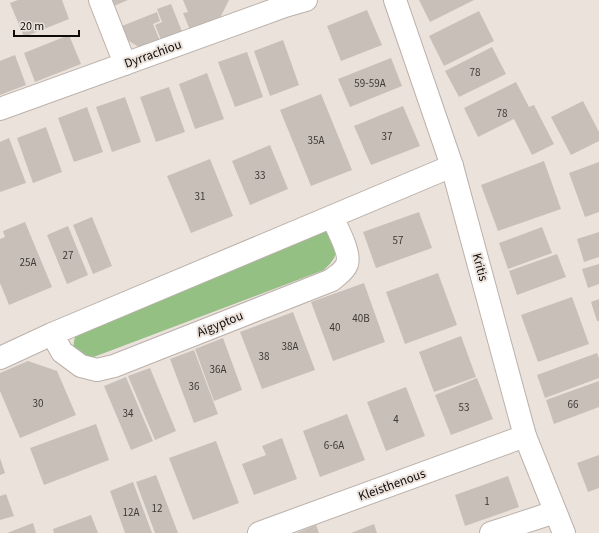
<svg xmlns="http://www.w3.org/2000/svg" width="599" height="533" font-family="'Source Sans 3',sans-serif">
<style>
.green{fill:#94c084}
.building{fill:#c9bfb9}
.lines{fill:none;stroke-linecap:round;stroke-linejoin:round}
.minor-casing{stroke:#bbb1ab;stroke-width:24}
.minor{stroke:#fff;stroke-width:22}
.labels{text-anchor:middle;dominant-baseline:central;stroke-width:4;stroke-linejoin:round;paint-order:stroke}
.number-label{font-size:11px;fill:#3e3835}
.street-label{font-size:13px;fill:#0f0b09;stroke:#ece2dc}
</style>
<rect width="100%" height="100%" fill="#ece2dc"/>
<path class="green" d="M318,226l13,7c5,21 9,21 -7,37l-233,88 -17,-6c-1,-10 0,-15 6,-23z"/>
<g class="building">
<polygon points="18,0 62,0 69,19 24,37 10,3"/>
<polygon points="112,0 128,0 114,6"/>
<polygon points="183,0 229,0 220,18 190,30 183,13 188,12"/>
<polygon points="419,0 474,0 430,22"/>
<polygon points="171,4 183,34 162,42 155,25 162,22 157,9"/>
<polygon points="367,10 382,45 341,61 327,26"/>
<polygon points="479,11 494,41 444,66 429,36"/>
<polygon points="157,12 160,21 153,24 160,41 142,49 124,38 122,26"/>
<polygon points="69,35 81,64 35,82 24,53"/>
<polygon points="283,40 299,85 270,96 254,51"/>
<polygon points="492,47 506,74 459,97 445,71"/>
<polygon points="247,52 263,97 235,107 218,62"/>
<polygon points="15,55 26,85 0,95 0,61"/>
<polygon points="391,58 402,86 350,107 338,79"/>
<polygon points="207,73 224,119 195,129 179,84"/>
<polygon points="516,82 529,107 534,105 554,144 532,155 514,119 478,137 464,108"/>
<polygon points="169,87 185,132 156,142 140,97"/>
<polygon points="321,94 352,170 311,186 280,110"/>
<polygon points="125,97 141,142 112,152 96,107"/>
<polygon points="583,101 599,132 599,141 571,155 551,117"/>
<polygon points="403,106 420,146 371,165 354,126"/>
<polygon points="87,107 103,152 74,162 58,118"/>
<polygon points="46,127 62,172 33,183 17,138"/>
<polygon points="9,138 26,183 0,192 0,142"/>
<polygon points="270,145 288,189 250,205 232,161"/>
<polygon points="210,159 233,216 191,233 167,176"/>
<polygon points="544,161 561,209 498,231 481,185"/>
<polygon points="599,162 599,212 585,217 569,173"/>
<polygon points="419,212 432,248 376,268 363,232"/>
<polygon points="92,217 112,266 93,274 73,225"/>
<polygon points="25,222 52,287 9,305 0,283 0,239 5,237 3,231"/>
<polygon points="68,226 88,275 67,284 47,235"/>
<polygon points="542,227 552,253 508,269 499,243"/>
<polygon points="599,232 599,257 584,262 577,239"/>
<polygon points="557,254 566,277 517,295 509,271"/>
<polygon points="599,264 599,284 588,288 582,269"/>
<polygon points="438,273 457,325 405,344 386,292"/>
<polygon points="364,283 385,342 333,361 311,302"/>
<polygon points="572,297 589,344 538,362 521,315"/>
<polygon points="599,299 599,321 597,321 591,302"/>
<polygon points="293,312 315,370 262,389 240,332"/>
<polygon points="461,336 476,377 434,392 419,352"/>
<polygon points="223,338 242,390 214,401 195,349"/>
<polygon points="194,350 218,414 194,423 170,359"/>
<polygon points="597,353 599,358 599,378 545,398 537,375"/>
<polygon points="28,361 57,371 76,415 20,438 0,391 0,373"/>
<polygon points="150,368 176,431 155,440 128,376"/>
<polygon points="126,377 153,441 131,450 104,386"/>
<polygon points="477,378 493,419 451,435 435,395"/>
<polygon points="599,381 599,407 554,424 546,400"/>
<polygon points="406,387 425,436 386,451 367,402"/>
<polygon points="347,414 365,460 320,477 303,431"/>
<polygon points="96,424 109,460 44,485 30,448"/>
<polygon points="282,438 297,479 254,495 242,464 266,455 262,446"/>
<polygon points="216,441 239,503 193,520 169,458"/>
<polygon points="599,455 599,488 588,492 577,463"/>
<polygon points="0,458 5,473 0,475"/>
<polygon points="156,475 178,533 155,533 136,482"/>
<polygon points="508,476 519,507 465,526 455,495"/>
<polygon points="133,482 152,533 125,533 110,491"/>
<polygon points="6,494 14,516 0,520 0,496"/>
<polygon points="91,515 98,533 54,533 53,529"/>
<polygon points="33,523 36,533 7,533"/>
<polygon points="374,524 377,533 351,533"/>
<polygon points="316,525 319,533 296,533"/>
</g>
<g class="lines">
<defs>
<g id="minor">
<polyline points="100,0 125,64"/>
<polyline points="395,0 452,166 525,436 564,533"/>
<polyline points="0,109 285,6 306,0"/>
<path d="M52,334l10,18 19,14 16,4 17,-4 218,-86c5,-5 12,-8 15,-16 4,-11 -10,-36 -15,-47"/>
<polyline points="0,358 52,334 452,166"/>
<polyline points="259,533 525,436"/>
<polyline points="491,533 555,512"/>
</g>
</defs>
<use href="#minor" class="minor-casing"/>
<use href="#minor" class="minor"/>
</g>
<g class="labels">
<g class="number-label">
<text x="475" y="72">78</text>
<text x="370" y="83">59-59A</text>
<text x="502" y="113">78</text>
<text x="387" y="136">37</text>
<text x="316" y="140">35A</text>
<text x="260" y="175">33</text>
<text x="200" y="196">31</text>
<text x="398" y="240">57</text>
<text x="68" y="255">27</text>
<text x="28" y="262">25A</text>
<text x="361" y="318">40B</text>
<text x="335" y="327">40</text>
<text x="290" y="346">38A</text>
<text x="264" y="356">38</text>
<text x="218" y="369">36A</text>
<text x="194" y="386">36</text>
<text x="38" y="403">30</text>
<text x="573" y="404">66</text>
<text x="464" y="407">53</text>
<text x="128" y="413">34</text>
<text x="396" y="419">4</text>
<text x="334" y="445">6-6A</text>
<text x="487" y="501">1</text>
<text x="157" y="508">12</text>
<text x="131" y="512">12A</text>
</g>
<g class="street-label">
<text transform="translate(153 54) rotate(-20)">Dyrrachiou</text>
<text transform="translate(480 267) rotate(75)">Kritis</text>
<text transform="translate(220 324) rotate(-22)">Aigyptou</text>
<text transform="translate(392 485) rotate(-20)">Kleisthenous</text>
</g>
</g>
<path d="M14 30v6h65v-6" fill="none" stroke="#0f0b09" stroke-width="2"/>
<text x="20" y="30" font-size="12" fill="#0f0b09" stroke="#ece2dc" stroke-width="3" paint-order="stroke">20 m</text>
</svg>
